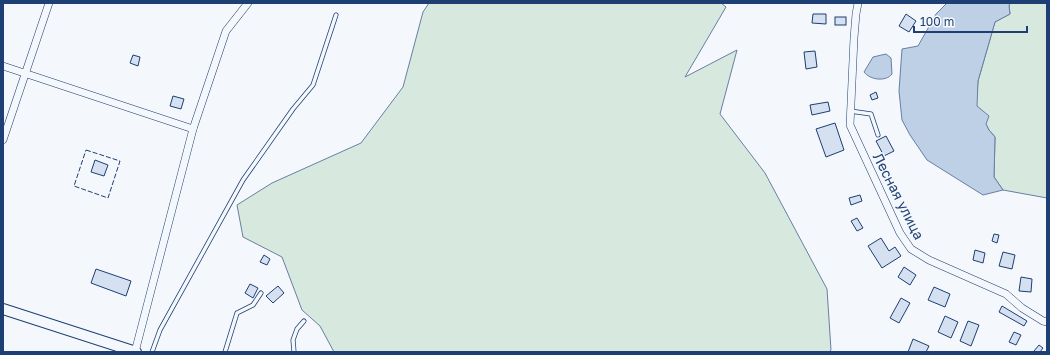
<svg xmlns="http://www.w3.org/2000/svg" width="1050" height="355" font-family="'Golos Text',sans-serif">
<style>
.green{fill:#d7e8df;stroke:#687fa3}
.water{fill:#bed0e5;stroke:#687fa3}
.building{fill:#d5e0f0;stroke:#1d3f73}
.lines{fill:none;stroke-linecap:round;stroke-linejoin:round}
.lane-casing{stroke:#1d3f73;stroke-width:5}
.street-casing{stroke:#1d3f73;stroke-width:8}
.secondary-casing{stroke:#1d3f73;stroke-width:12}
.lane{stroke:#f4f7fb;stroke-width:3.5}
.street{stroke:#f4f7fb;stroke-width:7}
.secondary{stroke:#f4f7fb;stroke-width:10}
.fence{stroke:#1d3f73;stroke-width:1;stroke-dasharray:5 2;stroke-linecap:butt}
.labels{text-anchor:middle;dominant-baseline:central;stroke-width:3;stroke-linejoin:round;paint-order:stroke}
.street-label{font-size:14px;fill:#1d3f73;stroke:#f4f7fb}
</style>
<rect width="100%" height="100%" fill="#f4f7fb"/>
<g class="green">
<polygon points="429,3 721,3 726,7 685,77 737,50 720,114 765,173 827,289 831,350 829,352 334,352 320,326 302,310 282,257 243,237 237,205 272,183 361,143 403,87 423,12"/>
<polygon points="1010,3 1047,3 1047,198 1003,190 994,177 995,137 989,130 976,106 978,81 995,22 1010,14 1009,6"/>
</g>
<g class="water">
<polygon points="947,3 1010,3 1009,6 1010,14 995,22 978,81 977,106 989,116 986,124 989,130 995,137 994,177 1003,190 983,195 927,160 910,135 902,120 899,91 902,49 918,46 936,14"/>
<path d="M886,54l5,4 1,16c-6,8 -22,6 -28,-2l9,-15z"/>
</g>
<g class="building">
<polygon points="813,14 826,14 826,24 812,23"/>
<polygon points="906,14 916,21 909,32 899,26"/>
<rect x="835" y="17" width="11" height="8"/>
<polygon points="815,51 817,67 806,69 804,52"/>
<polygon points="133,55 140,57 138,66 130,63"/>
<polygon points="876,92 878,98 872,100 870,95"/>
<polygon points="173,96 184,99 181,109 170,106"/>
<polygon points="828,102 830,111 812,115 810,105"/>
<polygon points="835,123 844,150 826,157 816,129"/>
<polygon points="886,136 894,151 884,156 876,141"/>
<polygon points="95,160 108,165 104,176 91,172"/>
<polygon points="860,195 862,201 851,205 849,198"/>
<polygon points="857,218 863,228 857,231 851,221"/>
<polygon points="994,234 999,235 997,243 992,241"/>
<polygon points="881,238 889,251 895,247 901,256 882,268 868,246"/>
<polygon points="975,250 985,253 983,263 973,260"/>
<polygon points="1003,252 1015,255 1012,269 999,266"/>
<polygon points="264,255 270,259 267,265 260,262"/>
<polygon points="904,267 916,275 910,285 898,277"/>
<polygon points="96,269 131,281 126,296 91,283"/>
<polygon points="1021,277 1032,279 1031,292 1019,291"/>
<polygon points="250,284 258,288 253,298 245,293"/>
<polygon points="278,286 284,293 273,303 266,296"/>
<polygon points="934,287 950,294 945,307 928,300"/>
<polygon points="901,298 910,303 899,323 890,318"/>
<polygon points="1002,306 1027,321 1024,326 999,312"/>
<polygon points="945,316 958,322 951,338 938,332"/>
<polygon points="968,321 979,325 971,346 960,341"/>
<polygon points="1014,332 1021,335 1016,345 1009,342"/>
<polygon points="913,339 929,346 926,352 908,352"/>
<polygon points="1039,345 1043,348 1040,352 1035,352 1034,351"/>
</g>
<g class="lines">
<defs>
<g id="lane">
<polyline points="850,111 871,114 878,135"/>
<polyline points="152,352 160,330 243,180 293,109 313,85 336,15"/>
<polyline points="225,352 237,313 253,305 261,293"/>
<polyline points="294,352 293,340 297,329 304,321"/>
</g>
<g id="street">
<polyline points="858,3 856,14 854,38 850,125 900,233 911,249 929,260 1006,294 1022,308 1043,321 1047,322"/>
<polyline points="3,66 193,129"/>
<polyline points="3,140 49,3"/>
<polyline points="135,352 193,129 226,31 248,3"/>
</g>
<polyline id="secondary" points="3,309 136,352"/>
</defs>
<use href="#lane" class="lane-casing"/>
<use href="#street" class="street-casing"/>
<use href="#secondary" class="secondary-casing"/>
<use href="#lane" class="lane"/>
<use href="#street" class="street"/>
<use href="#secondary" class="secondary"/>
<polygon class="fence" points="86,150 120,161 108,198 74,186"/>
</g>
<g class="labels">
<g class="street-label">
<text transform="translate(899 196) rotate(63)">Лесная улица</text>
</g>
</g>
<rect width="1050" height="355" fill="none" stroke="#1d3f73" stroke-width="8"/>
<path d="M914 26v6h113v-6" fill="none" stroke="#1d3f73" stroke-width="2"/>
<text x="920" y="26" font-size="12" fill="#1d3f73" stroke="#f4f7fb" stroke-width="3" paint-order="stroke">100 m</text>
</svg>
